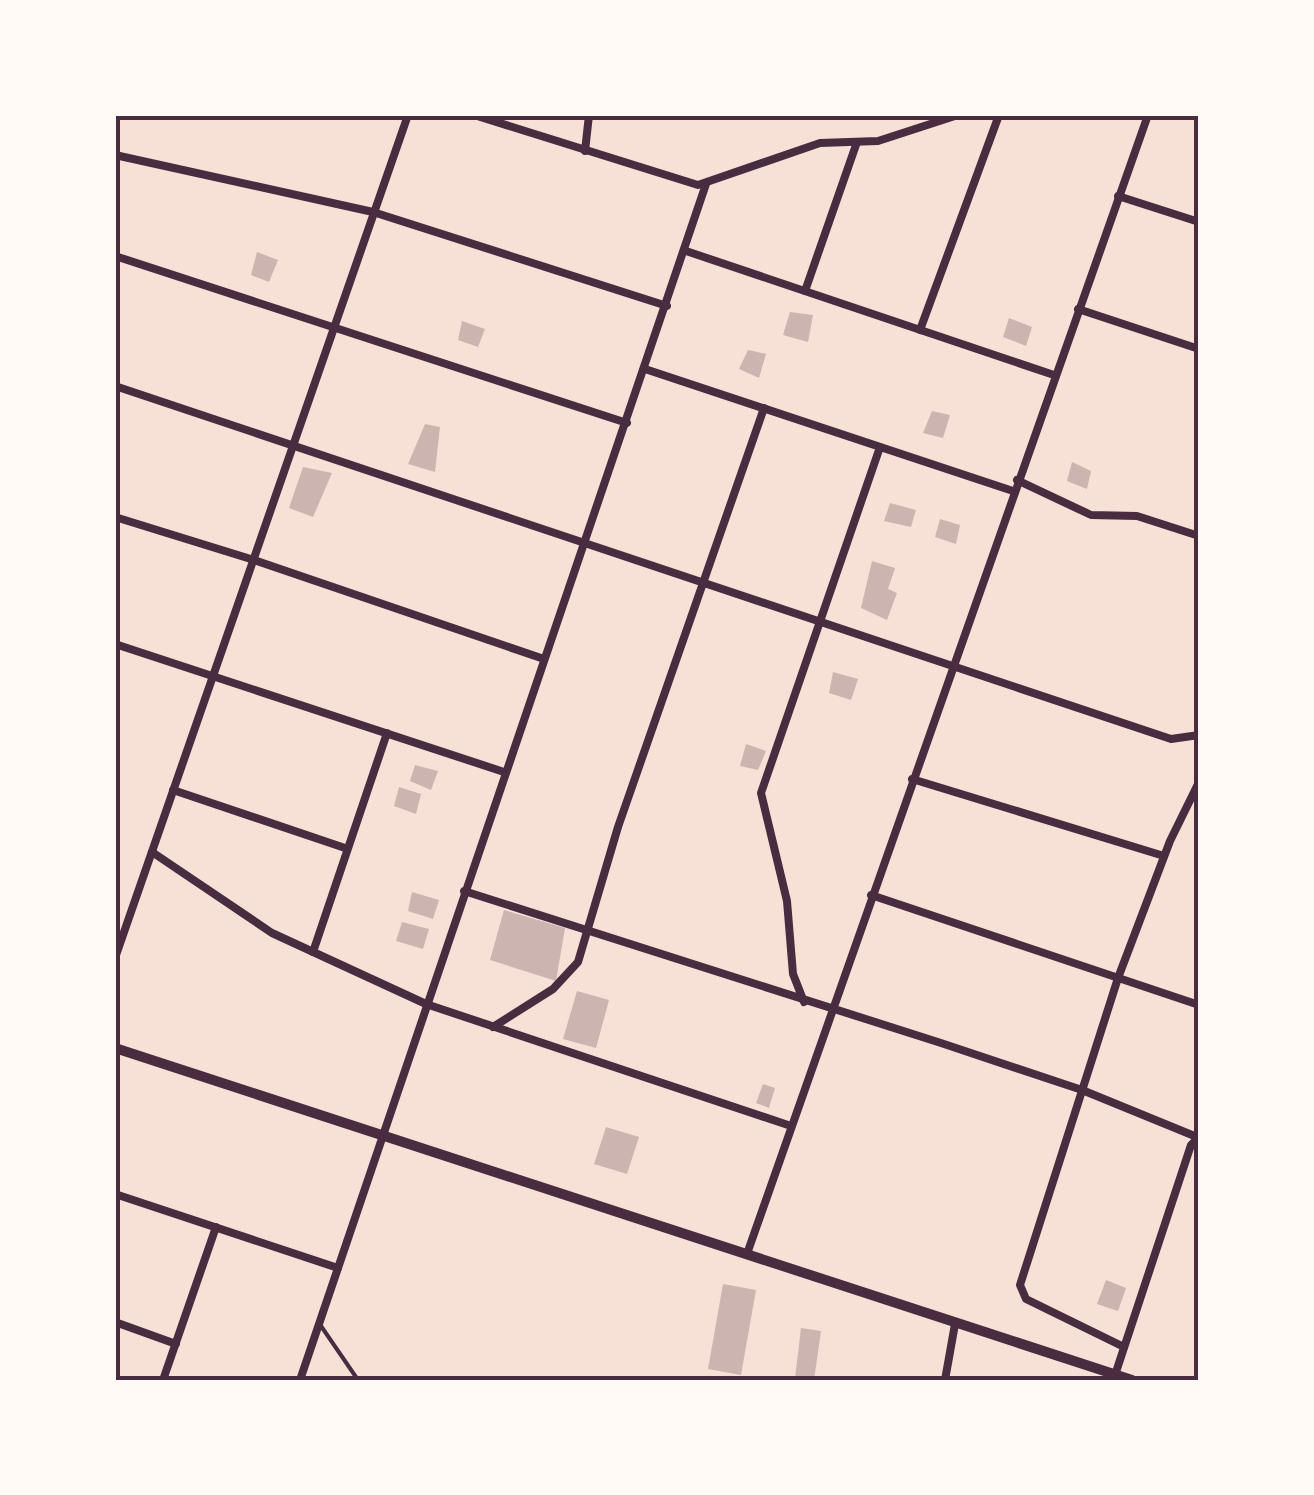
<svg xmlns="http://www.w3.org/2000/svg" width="1314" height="1495" font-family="'DejaVu Sans',sans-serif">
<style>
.building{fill:#ccb4b1}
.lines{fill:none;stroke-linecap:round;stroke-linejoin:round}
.service{stroke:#4a2c40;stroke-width:4}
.minor{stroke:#4a2c40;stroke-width:8}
.secondary{stroke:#4a2c40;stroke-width:10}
.neatline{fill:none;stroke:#4a2c40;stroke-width:4}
</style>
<rect width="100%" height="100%" fill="#f7e1d7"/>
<g class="building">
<polygon points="257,252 278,260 269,282 251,275"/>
<polygon points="790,312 813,315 808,342 783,335"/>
<polygon points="1009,318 1032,327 1026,346 1003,337"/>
<polygon points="462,321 485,329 478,347 458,340"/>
<polygon points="748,350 766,354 759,378 739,369"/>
<polygon points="932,411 950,415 943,438 923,433"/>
<polygon points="425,424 440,427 435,472 408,464"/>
<polygon points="1072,462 1091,471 1087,489 1067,481"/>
<polygon points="303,467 332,473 313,517 289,508"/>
<polygon points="890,503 916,510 911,527 884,521"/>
<polygon points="940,519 960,525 956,544 935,537"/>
<polygon points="872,561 895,568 888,589 897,593 887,620 861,608"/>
<polygon points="833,672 858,679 851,700 829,693"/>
<polygon points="746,744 766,751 758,770 740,766"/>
<polygon points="415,765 438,771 431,790 410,781"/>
<polygon points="399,787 421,794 416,814 394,806"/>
<polygon points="412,892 439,900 433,919 408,911"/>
<polygon points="504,910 565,928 556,981 490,960"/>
<polygon points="402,922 429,929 423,949 396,941"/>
<polygon points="577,991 609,1000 596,1048 563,1039"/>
<polygon points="763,1084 775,1088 769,1108 756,1103"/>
<polygon points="606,1127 639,1137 627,1174 594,1164"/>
<polygon points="1106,1280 1126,1288 1118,1311 1097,1304"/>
<polygon points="723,1284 756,1290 741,1375 708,1369"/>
<polygon points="801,1328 821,1331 814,1380 795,1378"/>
</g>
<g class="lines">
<polyline class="service" points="321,1326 358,1380"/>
<g class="minor">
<polyline points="474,115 698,185 820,143 878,141 958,115"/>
<polyline points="1096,115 1148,115"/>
<polyline points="585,151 589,115"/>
<polyline points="115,155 373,212 667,306"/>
<polyline points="1118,196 1199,222"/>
<polyline points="686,251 1054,375"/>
<polyline points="115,256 627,423"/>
<polyline points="805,291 857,142"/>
<polyline points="1078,309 1199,349"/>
<polyline points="920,330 999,115"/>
<polyline points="645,369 1013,491"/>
<polyline points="115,386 1171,739 1199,735"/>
<polyline points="1017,480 1091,515 1137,516 1199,536"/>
<polyline points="115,517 254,560 544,659"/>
<polyline points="115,644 504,772"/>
<polyline points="912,779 1164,856"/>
<polyline points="173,790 345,848"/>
<polyline points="152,852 272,933 426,1004 791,1126"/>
<polyline points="464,891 941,1043 1082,1090 1197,1137"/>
<polyline points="871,895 1199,1005"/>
<polyline points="313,952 387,733"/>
<polyline points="115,958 408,115"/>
<polyline points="804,1002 793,974 787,901 761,793 880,447"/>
<polyline points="493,1027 553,989 578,962 618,827 764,408"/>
<polyline points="115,1194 338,1268"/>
<polyline points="748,1251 1148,115"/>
<polyline points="115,1322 176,1344"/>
<polyline points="1124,1347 1026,1299 1020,1285 1118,978 1170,841 1199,782"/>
<polyline points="1115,1375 1191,1145 1199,1137"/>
<polyline points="163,1380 216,1227"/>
<polyline points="300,1380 706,184"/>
<polyline points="945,1380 955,1324"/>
</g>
<polyline class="secondary" points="115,1048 1132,1380"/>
</g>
<rect width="1314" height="1495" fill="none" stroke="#fffaf5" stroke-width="235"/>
<rect x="118" y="118" width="1078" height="1260" class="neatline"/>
</svg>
